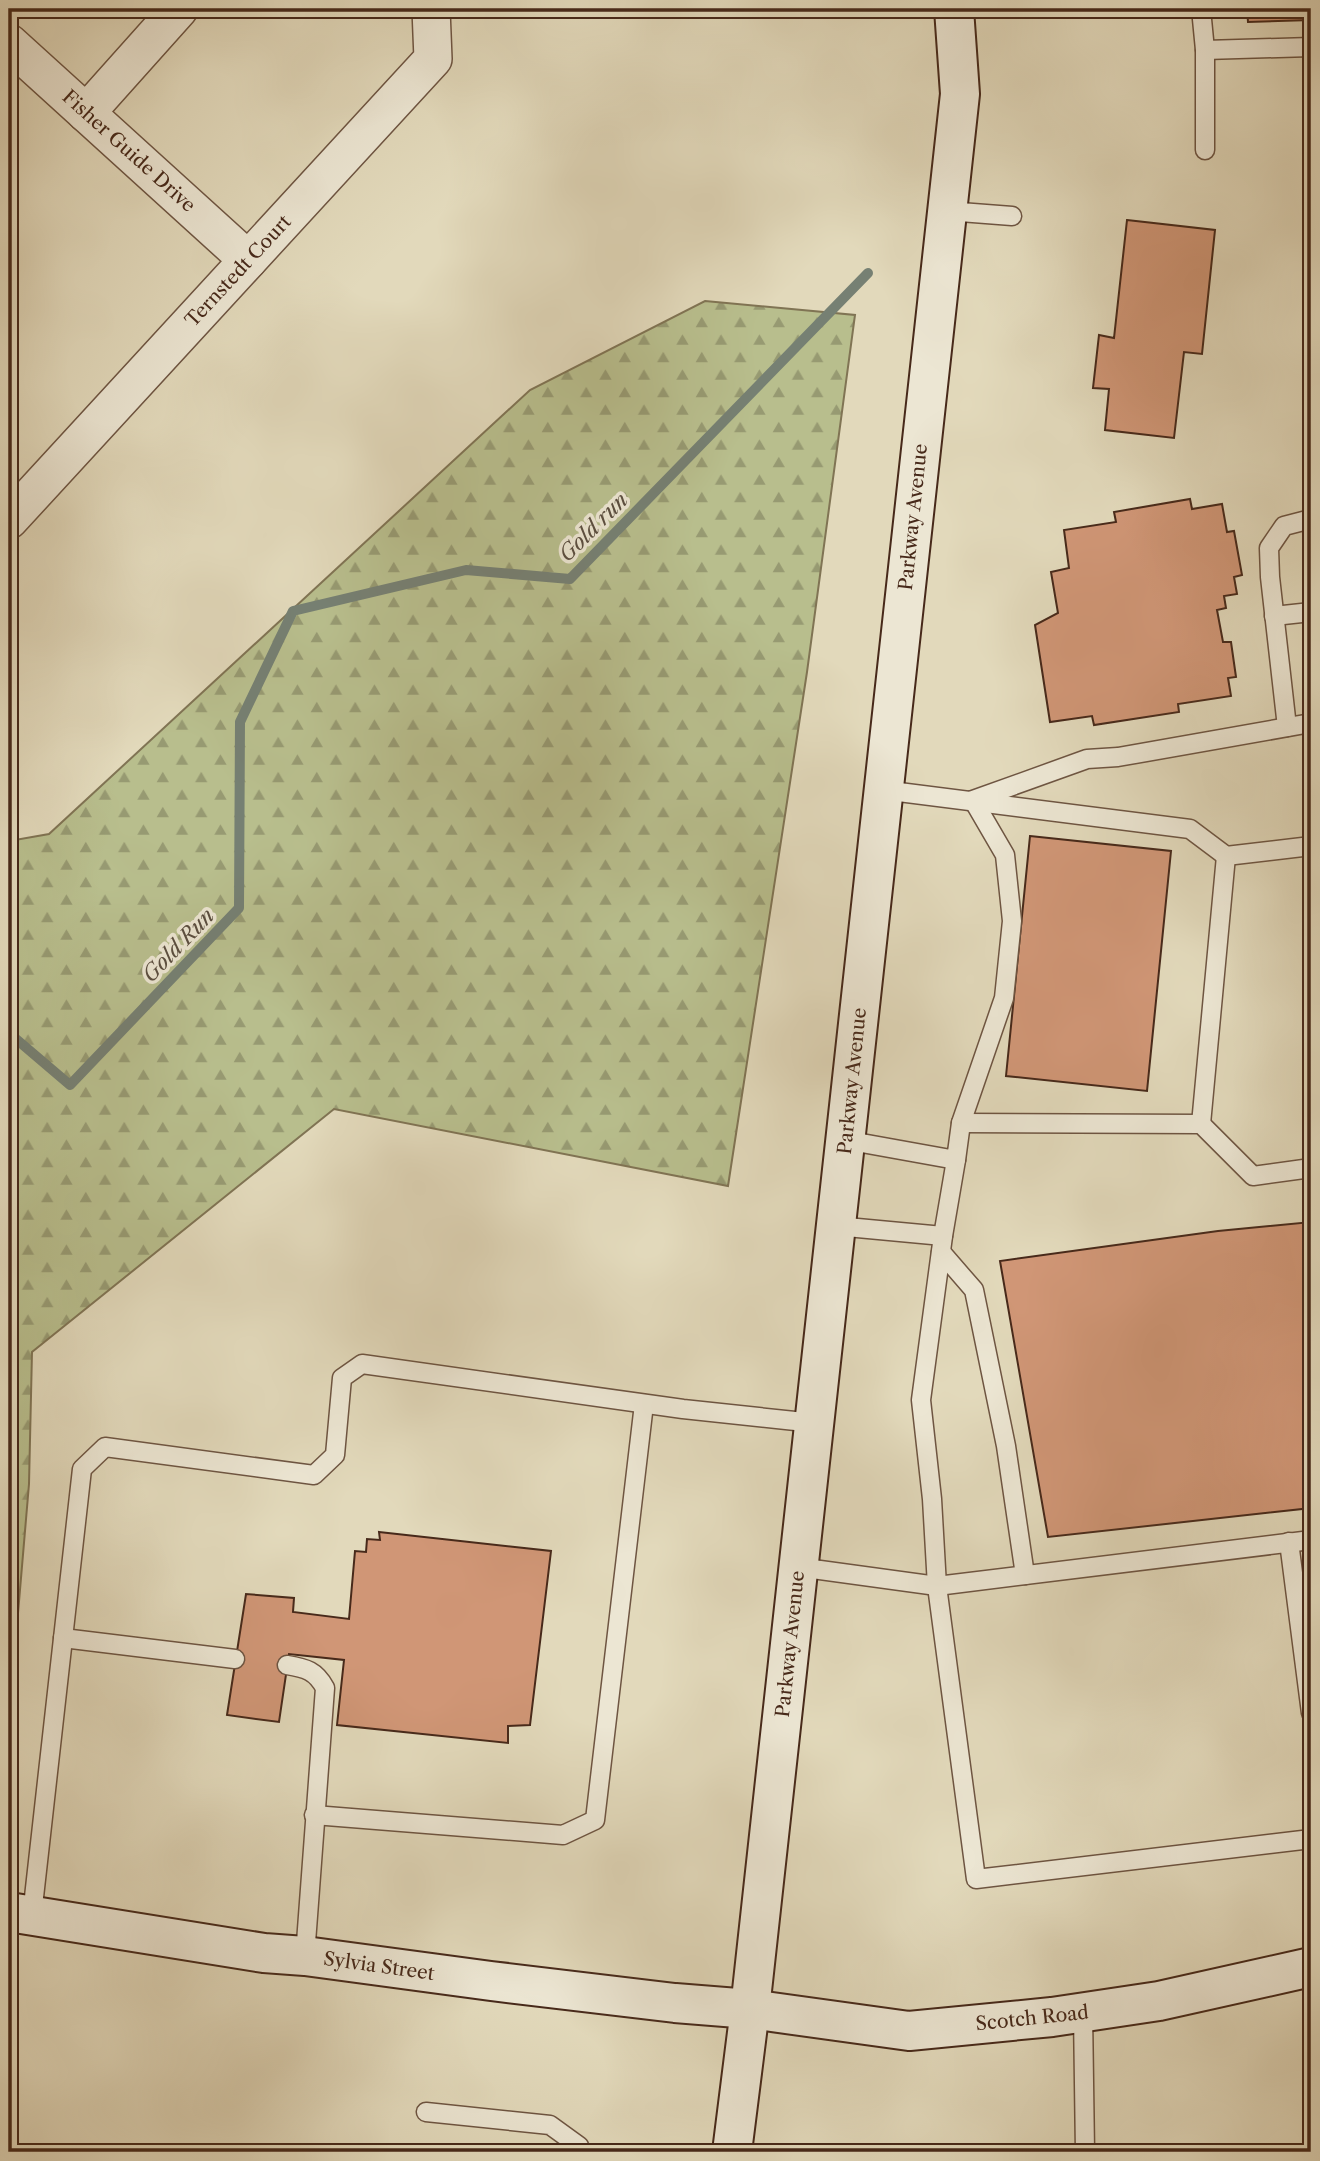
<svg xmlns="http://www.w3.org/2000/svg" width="1320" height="2161" font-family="'Libre Caslon Text',serif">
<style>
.forest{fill:url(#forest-firs);stroke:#807454;stroke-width:2}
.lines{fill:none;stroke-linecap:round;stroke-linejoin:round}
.stream{stroke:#768073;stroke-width:10}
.building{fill:#d09676;stroke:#47291a;stroke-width:2}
.lane-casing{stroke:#6e5542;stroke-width:21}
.street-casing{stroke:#6e5542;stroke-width:40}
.secondary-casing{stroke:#47291a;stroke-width:42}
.lane{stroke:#ece6d3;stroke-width:18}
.street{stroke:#ece6d3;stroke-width:37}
.secondary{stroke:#ece6d3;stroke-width:38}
.labels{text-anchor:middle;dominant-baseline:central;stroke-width:7;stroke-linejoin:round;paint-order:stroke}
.street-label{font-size:19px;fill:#47291a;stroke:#ece6d3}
.water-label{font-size:21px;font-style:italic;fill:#5a4d3f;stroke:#ece6d3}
</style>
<defs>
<pattern id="forest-firs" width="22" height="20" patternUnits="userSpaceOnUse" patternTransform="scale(1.75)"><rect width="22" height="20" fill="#b8be8d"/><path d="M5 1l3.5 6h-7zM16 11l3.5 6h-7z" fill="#979a72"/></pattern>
</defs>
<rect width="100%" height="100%" fill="#e2d9bb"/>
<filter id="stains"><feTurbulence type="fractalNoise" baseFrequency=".00286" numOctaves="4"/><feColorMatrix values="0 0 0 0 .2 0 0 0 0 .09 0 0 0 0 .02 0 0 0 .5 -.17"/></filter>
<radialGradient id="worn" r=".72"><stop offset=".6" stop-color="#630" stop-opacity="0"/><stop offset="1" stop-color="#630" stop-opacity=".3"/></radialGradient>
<polygon class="forest" points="705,301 855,315 807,672 728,1186 334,1109 32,1352 29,1484 9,1719 9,841 49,834 530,390"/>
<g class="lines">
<polyline class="stream" points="9,1033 70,1085 239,908 240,722 293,611 466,570 570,579 868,273"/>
</g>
<g class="building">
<polygon points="1247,9 1311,9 1311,20 1248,22"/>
<polygon points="1127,220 1215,230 1202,354 1184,352 1174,438 1105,430 1109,389 1093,388 1099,335 1114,338"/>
<polygon points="1190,499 1192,509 1222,504 1227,532 1234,531 1242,575 1234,577 1237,594 1224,596 1226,608 1217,610 1223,642 1231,642 1236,677 1228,678 1231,696 1178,704 1179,712 1094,725 1092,716 1050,722 1035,625 1058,613 1051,572 1069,568 1064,530 1116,522 1114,512"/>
<polygon points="1030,836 1171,851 1147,1091 1006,1076"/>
<polygon points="1311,1222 1311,1508 1048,1537 1000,1261 1218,1231"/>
<polygon points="379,1532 551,1551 530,1725 508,1726 508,1743 337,1725 344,1660 289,1654 279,1722 227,1715 246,1594 294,1598 293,1612 349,1619 355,1551 366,1552 367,1539 380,1540"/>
<polygon points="216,2146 276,2152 216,2152"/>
</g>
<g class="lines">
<defs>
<g id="lane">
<polyline points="1201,9 1205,50 1205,150"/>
<polyline points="1205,50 1311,47"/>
<polyline points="947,211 1012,216"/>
<polyline points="1274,616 1311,612"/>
<polyline points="1287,727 1270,577 1269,548 1284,526 1311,519"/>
<polyline points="883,790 1190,829 1226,856 1311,846"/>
<polyline points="961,1123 1201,1124 1253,1176 1311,1168"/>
<polyline points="1201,1124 1226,856"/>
<polyline points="845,1140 956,1160 961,1123 1004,998 1012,921 1005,855 973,800 1087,759 1118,757 1311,723"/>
<polyline points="956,1160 943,1236 921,1400 932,1499 937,1586 976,1879 1311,1839"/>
<polyline points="836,1226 943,1236"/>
<polyline points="941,1252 974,1290 1006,1446 1025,1575"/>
<polyline points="1289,1542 1311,1713"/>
<polyline points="798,1567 937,1586 1311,1540"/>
<polyline points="63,1638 235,1659"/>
<path d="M287,1665c19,3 29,6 38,23l-20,268"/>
<polyline points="314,1815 563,1835 595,1820 644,1404"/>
<polyline points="32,1915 82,1469 105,1447 314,1475 335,1455 342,1378 362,1364 683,1409 814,1423"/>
<polyline points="1083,2013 1085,2152"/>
<polyline points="426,2112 550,2125 579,2146 579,2152"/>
</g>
<g id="street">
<polyline points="9,43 248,260"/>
<polyline points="86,113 179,9"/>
<polyline points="9,520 433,59 431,9"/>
</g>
<g id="secondary">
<polyline points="9,1912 264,1953 305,1956 491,1981 675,2003 750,2009 909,2031 1052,2017 1159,2001 1311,1967"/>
<polyline points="732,2152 750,2009 960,94 954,9"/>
</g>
</defs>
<use href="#lane" class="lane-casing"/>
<use href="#street" class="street-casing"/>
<use href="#secondary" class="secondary-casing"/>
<use href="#lane" class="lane"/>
<use href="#street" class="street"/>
<use href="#secondary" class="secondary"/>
</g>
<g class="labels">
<g class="street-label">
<text transform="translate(129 151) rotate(42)">Fisher Guide Drive</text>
<text transform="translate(238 271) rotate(-47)">Ternstedt Court</text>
<text transform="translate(913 517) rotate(-84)">Parkway Avenue</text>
<text transform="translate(852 1081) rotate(-84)">Parkway Avenue</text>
<text transform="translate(790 1644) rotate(-84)">Parkway Avenue</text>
<text transform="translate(379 1966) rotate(8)">Sylvia Street</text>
<text transform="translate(1032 2018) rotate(-6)">Scotch Road</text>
</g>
<g class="water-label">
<text transform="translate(593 527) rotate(-45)">Gold run</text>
<text transform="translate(178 945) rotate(-46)">Gold Run</text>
</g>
</g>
<rect width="1320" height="2161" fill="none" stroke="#e2d9bb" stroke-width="35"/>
<rect x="10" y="10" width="1299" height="2140" fill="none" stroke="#47291a" stroke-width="3.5"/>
<rect x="18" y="18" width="1285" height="2126" fill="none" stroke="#47291a" stroke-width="2"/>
<rect width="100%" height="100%" filter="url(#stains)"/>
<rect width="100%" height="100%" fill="url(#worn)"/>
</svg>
